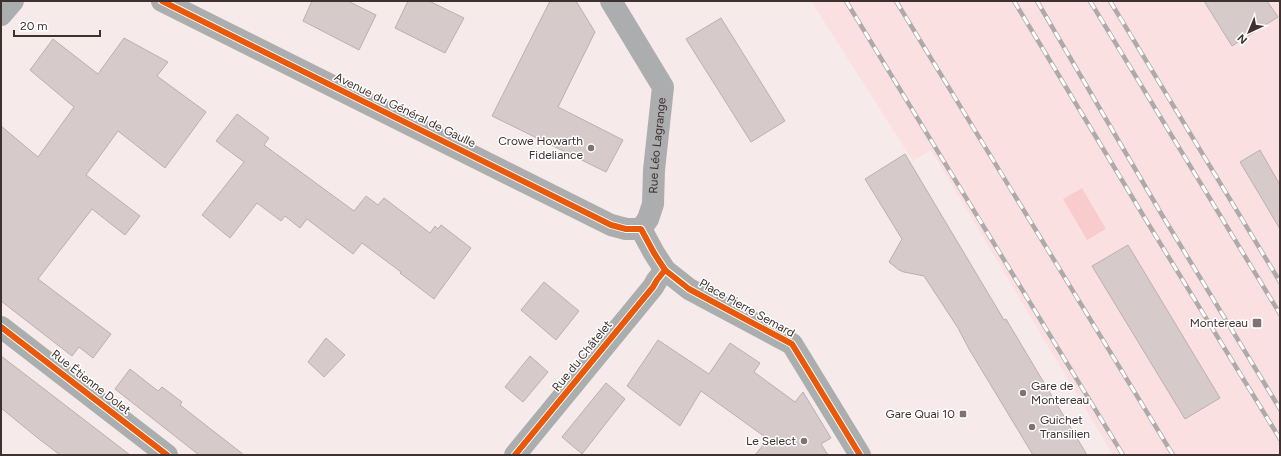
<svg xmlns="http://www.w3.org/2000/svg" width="1281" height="456" font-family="Figtree,sans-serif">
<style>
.built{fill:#fbe0e1}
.green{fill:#f8cccd}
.building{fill:#d6caca;stroke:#bbafaf}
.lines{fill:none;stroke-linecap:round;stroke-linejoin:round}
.minor{stroke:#aaaeae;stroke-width:22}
.secondary{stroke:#abadae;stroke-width:22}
.rail-casing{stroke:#afaaaa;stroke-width:4.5}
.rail{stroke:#fff;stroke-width:3;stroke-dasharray:9;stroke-linecap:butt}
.cycleway-casing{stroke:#fff;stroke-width:8}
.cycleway{stroke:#e8590c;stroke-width:6}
.poi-dot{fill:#807272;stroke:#fff;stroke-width:1.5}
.labels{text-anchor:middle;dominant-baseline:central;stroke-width:3;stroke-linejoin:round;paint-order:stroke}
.street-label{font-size:12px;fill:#403131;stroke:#fff}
.poi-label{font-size:12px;fill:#403131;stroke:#fff;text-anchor:end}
</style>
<rect width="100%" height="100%" fill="#f7eaea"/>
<polygon class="built" points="811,1 1280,1 1280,455 1113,455 931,150 913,161"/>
<polygon class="green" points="1082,188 1106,229 1087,240 1063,199"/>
<g class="building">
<polygon points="312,1 348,1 376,15 359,50 303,21"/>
<polygon points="408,1 429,1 464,18 445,53 395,28"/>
<polygon points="550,1 576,1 595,32 558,107 623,140 606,172 492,116"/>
<polygon points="1204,1 1267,1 1278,17 1232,46"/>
<polygon points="721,18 785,121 751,142 686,39"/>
<polygon points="124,38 168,62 157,76 206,112 165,168 118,131 86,175 140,216 125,235 92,209 38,279 111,334 93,358 79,347 72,356 1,301 1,126 38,157 74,107 30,70 53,39 98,74"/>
<polygon points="237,114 269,138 264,145 354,211 366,196 378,205 384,198 430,233 435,226 438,229 441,225 471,248 434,299 400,273 401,272 362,243 353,254 307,219 300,228 285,216 281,221 257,203 230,238 202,215 244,162 216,141"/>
<polygon points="1260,150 1280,185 1280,229 1240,162"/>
<polygon points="905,154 1004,320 1006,319 1087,455 1033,455 969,349 958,328 924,276 904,272 899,270 889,262 902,239 865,179"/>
<polygon points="1128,245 1220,398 1185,419 1092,266"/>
<polygon points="544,282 579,311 556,340 521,310"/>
<polygon points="326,338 345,355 324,377 308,362"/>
<polygon points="658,340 709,374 730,343 760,363 754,372 795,402 803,392 831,438 821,444 828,455 755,455 768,439 701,391 680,426 627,386"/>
<polygon points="1,356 35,382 130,455 60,455 39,439 1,408"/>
<polygon points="530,356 548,372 523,402 505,387"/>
<polygon points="130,369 158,391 162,387 182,402 180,405 244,455 199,455 115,389"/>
<polygon points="606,383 625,399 582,454 562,437"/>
</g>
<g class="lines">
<g class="minor">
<polyline points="1,15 13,1"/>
<polyline points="641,229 654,253 665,270 689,289 792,344 860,455"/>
<polyline points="1,327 167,455"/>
<polyline points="515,455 653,287 657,280 665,270"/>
</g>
<path class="secondary" id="s1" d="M162,1l449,224 15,4h15l7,-10 5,-15 1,-34 9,-83 -52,-86"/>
<defs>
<g id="rail">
<polyline points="846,1 1123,455"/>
<polyline points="896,1 1173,455"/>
<polyline points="1014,1 1149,225 1280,439"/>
<polyline points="1037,1 1162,215 1280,409"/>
<polyline points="1090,1 1280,314"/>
<polyline points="1110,1 1280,282"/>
</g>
</defs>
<use href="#rail" class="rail-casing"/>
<use href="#rail" class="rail"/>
<defs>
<g id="cycleway">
<polyline points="162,1 611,225 626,229 641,229 654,253 665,270 689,289 792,344 860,455"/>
<polyline points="1,327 167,455"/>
<polyline points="515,455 653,287 657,280 665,270"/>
</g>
</defs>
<use href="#cycleway" class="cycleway-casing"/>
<use href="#cycleway" class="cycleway"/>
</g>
<g class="poi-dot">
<circle cx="591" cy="148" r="4"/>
<rect x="1252" y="318" width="10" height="10" rx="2"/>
<circle cx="1023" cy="393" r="4"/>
<rect x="959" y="410" width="8" height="8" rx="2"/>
<circle cx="1032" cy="427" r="4"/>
<circle cx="804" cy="441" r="4"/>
</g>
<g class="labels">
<g class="street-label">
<text transform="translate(405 110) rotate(26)">Avenue du Général de Gaulle</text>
<text stroke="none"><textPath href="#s1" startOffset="619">Rue Léo Lagrange</textPath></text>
<text transform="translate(747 308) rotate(29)">Place Pierre Semard</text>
<text transform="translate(582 356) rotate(-51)">Rue du Châtelet</text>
<text transform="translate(91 382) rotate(38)">Rue Étienne Dolet</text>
</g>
<g class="poi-label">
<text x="583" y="141">Crowe Howarth<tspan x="583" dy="14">Fideliance</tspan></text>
<text x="1248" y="323">Montereau</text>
<text x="1031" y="386" text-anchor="start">Gare de<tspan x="1031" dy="14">Montereau</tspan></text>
<text x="955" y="414">Gare Quai 10</text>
<text x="1040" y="420" text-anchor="start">Guichet<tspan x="1040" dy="14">Transilien</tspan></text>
<text x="796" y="441">Le Select</text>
</g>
</g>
<rect width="1281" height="456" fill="none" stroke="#403131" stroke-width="4"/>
<g transform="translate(1249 32) rotate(224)" stroke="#ffffff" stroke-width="3" paint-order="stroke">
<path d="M0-3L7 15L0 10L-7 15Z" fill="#403131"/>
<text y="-6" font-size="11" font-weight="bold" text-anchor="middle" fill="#403131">N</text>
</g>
<path d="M14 30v6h86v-6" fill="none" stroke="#403131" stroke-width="2"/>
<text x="20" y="30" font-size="12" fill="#403131" stroke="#ffffff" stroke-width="3" paint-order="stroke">20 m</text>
</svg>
